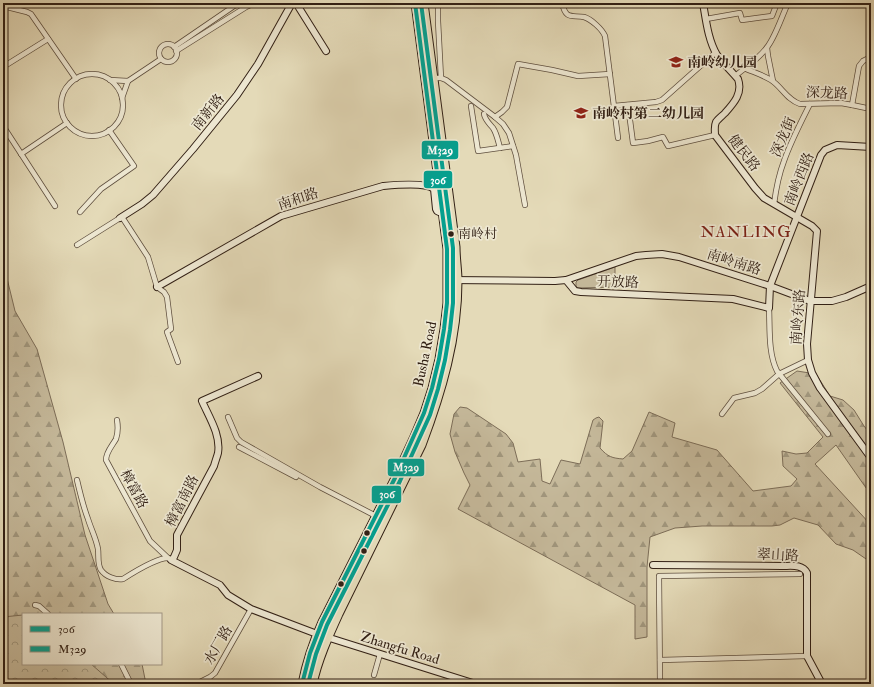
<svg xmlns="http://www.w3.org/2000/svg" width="874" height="687" font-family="'IM FELL Double Pica','Noto Serif SC',serif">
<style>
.grass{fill:#c6ba9c;stroke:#7c6d58}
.forest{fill:url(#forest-firs);stroke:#7c6d58}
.park{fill:url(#park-crowns);stroke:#7c6d58}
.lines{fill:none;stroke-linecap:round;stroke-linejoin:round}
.street-casing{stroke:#5e4e3e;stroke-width:6}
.secondary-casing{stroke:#322015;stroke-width:8}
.primary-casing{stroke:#322015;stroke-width:9}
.street{stroke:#ede7d1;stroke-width:4.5}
.secondary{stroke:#ede7d1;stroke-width:6}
.primary{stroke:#e4dab8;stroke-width:7}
.bus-1-casing{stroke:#ede7d1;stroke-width:7}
.bus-2-casing{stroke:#ede7d1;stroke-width:7}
.bus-1{stroke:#069f8e;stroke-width:4}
.bus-2{stroke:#069f8e;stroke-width:4}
.bus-dot{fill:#322015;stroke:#ede7d1;stroke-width:1.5}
.labels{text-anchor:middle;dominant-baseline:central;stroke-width:3.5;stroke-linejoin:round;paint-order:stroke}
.bus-label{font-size:13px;fill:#322015;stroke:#ede7d1;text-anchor:start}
.poi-label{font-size:14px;font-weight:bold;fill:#322015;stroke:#ede7d1;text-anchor:start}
.street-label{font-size:14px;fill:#322015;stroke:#ede7d1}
.quarter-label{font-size:16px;letter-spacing:1px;fill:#7a1f14;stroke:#ede7d1}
.line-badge{stroke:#ede7d1;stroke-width:1.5}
.badge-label{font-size:11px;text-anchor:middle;font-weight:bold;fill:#fff}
</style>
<defs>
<pattern id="forest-firs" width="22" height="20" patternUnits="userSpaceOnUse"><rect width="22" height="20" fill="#c6ba9c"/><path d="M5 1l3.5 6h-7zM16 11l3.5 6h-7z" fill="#a1977e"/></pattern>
<pattern id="park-crowns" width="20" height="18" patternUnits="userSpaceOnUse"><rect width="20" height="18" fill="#c6ba9c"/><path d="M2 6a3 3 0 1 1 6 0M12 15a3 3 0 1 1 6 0" fill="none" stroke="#a1977e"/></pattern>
</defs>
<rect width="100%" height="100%" fill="#e4dab8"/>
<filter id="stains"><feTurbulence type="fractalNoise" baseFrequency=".005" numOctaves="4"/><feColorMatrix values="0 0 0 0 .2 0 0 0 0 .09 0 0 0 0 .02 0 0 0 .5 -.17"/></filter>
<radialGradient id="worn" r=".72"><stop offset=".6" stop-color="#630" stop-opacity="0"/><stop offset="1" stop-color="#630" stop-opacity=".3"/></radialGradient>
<polygon class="grass" points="615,267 615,287 578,288 576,286 576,282 578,280"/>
<g class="forest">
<polygon points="3,262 15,311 37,349 63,442 85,535 108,604 114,614 23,614 23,664 142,664 146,684 3,684"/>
<path d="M797,371l19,3 14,22 13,4 11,10 10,16 7,9v60l-35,-50 -21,19 56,61v33l-2,3 -16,-11 -17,-6 -18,-19 -24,-7 -14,7 -8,1h-70l-27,2 -25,9 -3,30v70l-12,2v-34l-177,-96 12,-24 -6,-12 -9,-21 -5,-18 4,-20 6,-7 7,1 39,26 7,9 5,19 22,-3 2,22 8,3 11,-24 19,4 13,-44 3,-2 3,-1 4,4 -3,27c8,9 12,10 23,11l9,-8 17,-39 26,11 -3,14 45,13 36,41 38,-5 6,-7 -14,-13 -1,-15 14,3 11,-1 16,-16 -43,-54z"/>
</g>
<polygon class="park" points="23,615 23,664 91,664 114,684 3,684 3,617"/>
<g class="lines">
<defs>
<g id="street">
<polyline points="438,3 438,21 441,78"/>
<path d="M562,3c4,17 9,12 22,14 7,2 18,12 21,19l13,102"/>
<polyline points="3,6 27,12 31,14 76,79"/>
<polyline points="706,19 740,13 742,20 772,16 777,3"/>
<circle cx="168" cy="53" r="9"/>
<polyline points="174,47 234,6 241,3"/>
<polyline points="767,48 768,56 773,81"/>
<polyline points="176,51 246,7 255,3"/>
<polyline points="3,67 48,39"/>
<path d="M744,68c9,4 19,7 27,12 10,6 16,20 29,24l41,-1 11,2 19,4"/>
<circle cx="92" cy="105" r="31"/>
<path d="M735,76c11,-9 25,-18 33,-30 8,-11 14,-30 20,-43"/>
<polyline points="434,78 441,78 446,80 495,117 503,124 509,133 516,155 525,205"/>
<polyline points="110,80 128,81 161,59"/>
<polyline points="122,98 128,81"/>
<polyline points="628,105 633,143 648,141 663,137 668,146 715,135"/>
<polyline points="852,105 859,66 863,61 871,57"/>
<polyline points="471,106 478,151 513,146"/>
<polyline points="614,106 656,102 662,100 716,52"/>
<path d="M484,114c1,6 5,9 9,14 4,6 5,13 7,20"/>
<polyline points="495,117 502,112 507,107 518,64 552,70 578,76 610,74"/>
<polyline points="3,126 55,206"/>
<polyline points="21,154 67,123"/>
<path d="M774,204c2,-15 5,-30 10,-43 7,-20 17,-39 26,-57"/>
<polyline points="80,212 101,189 134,166 109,130"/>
<polyline points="122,217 148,257 157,287 164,292 167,297 171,329 167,332 178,362"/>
<polyline points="77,245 120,218"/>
<path d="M769,308c1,20 -1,45 8,63l51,63"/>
<polyline points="722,414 734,398 755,393 762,389 779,374 808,360"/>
<polyline points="228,417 237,438 241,442 320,487 376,516"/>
<path d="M117,420c1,6 1,13 -1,19 -4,7 -10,13 -10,21l44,81 18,17"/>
<polyline points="239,447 296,477"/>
<path d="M77,480c3,13 6,26 11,39 3,10 8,19 10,30 1,6 -1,15 3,21 5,7 15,10 22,9 11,-7 33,-21 45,-21"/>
<polyline points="35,605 39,606 48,614"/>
<polyline points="660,660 807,656"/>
<polyline points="121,664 131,684"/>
<polyline points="374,675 380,654"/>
<polyline points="196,684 210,677 215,673 251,609"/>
<polyline points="660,684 659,576 800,574"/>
</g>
<g id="secondary">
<polyline points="296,3 326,51"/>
<path d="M703,3c3,17 5,37 14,52 6,8 14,16 21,24 5,14 -4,24 -13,34 -3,3 -7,6 -9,9 -2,4 -1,9 -1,13l40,53 9,10 48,28 5,5 -10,113 1,16 4,13 8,15 51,70"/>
<polyline points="120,218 142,204 153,195 193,149 237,95 258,64 287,12 292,3"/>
<polyline points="448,280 555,281 566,280 575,291 581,292 733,299 769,308 770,286 821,155 825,150 837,145 871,147"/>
<polyline points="566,280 636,256 646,255 662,254 679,257 770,286 810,301 832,301 846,297 871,286"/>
<path d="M157,287l124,-71 102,-30c11,-1 43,-4 51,3l2,20 1,2 2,1h3"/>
<path d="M258,376l-56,25c7,16 19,34 16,52 -1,4 -3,9 -4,13l-37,69v15l-3,7 -3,3 49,25 8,10 23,14 66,25 159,50"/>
<path d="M653,565l129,1c10,0 20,-2 25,7v83l15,28"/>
</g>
<g id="primary">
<path d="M302,684c4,-21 11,-42 20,-62l73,-144 18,-39 11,-26 8,-25 7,-29 5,-30 3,-26v-54l-32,-246"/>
<path d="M313,684c5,-24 16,-48 26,-70l83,-169c20,-53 36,-107 36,-164 0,-11 -2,-22 -2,-34l-32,-244"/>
</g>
</defs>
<use href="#street" class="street-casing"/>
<use href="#secondary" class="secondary-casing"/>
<use href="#primary" class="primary-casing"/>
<use href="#street" class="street"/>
<use href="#secondary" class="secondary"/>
<use href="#primary" class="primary"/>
<defs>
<polyline id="bus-1" points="302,684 310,653 322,622 395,478 424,413 432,388 439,359 444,329 447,303 447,249 415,3"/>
<polyline id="bus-2" points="308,684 316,654 327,625 400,481 430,415 438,389 445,360 450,330 453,303 453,248 421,3"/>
</defs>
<use href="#bus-1" class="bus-1-casing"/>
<use href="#bus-2" class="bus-2-casing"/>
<use href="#bus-1" class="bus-1"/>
<use href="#bus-2" class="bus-2"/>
</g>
<defs>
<symbol id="school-bare" viewBox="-9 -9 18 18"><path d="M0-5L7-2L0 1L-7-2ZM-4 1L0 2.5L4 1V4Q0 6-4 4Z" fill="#8f2418" stroke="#ede7d1" stroke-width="2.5" paint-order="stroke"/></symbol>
</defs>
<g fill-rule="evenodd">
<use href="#school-bare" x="666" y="52" width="20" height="20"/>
<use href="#school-bare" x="571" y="103" width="20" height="20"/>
</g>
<g class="bus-dot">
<circle cx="451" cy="234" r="3.5"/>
<circle cx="367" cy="533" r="3.5"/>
<circle cx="364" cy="551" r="3.5"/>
<circle cx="341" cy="584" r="3.5"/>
</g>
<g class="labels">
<g class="bus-label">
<text x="458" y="234">南岭村</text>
</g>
<g class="poi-label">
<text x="687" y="62">南岭幼儿园</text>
<text x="592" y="113">南岭村第二幼儿园</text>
</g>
<g class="street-label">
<text transform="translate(827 93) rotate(2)">深龙路</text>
<text transform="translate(208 112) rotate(-51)">南新路</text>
<text transform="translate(783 137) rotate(-67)">深龙街</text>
<text transform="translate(744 153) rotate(52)">健民路</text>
<text transform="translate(799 179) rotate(-68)">南岭西路</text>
<text transform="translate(298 199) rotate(-18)">南和路</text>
<text transform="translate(734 262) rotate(18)">南岭南路</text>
<text transform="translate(618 282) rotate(2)">开放路</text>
<text transform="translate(798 317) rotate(-86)">南岭东路</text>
<text transform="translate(425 354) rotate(-78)">Busha Road</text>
<text transform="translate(134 489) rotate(61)">樟富路</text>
<text transform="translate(182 501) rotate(-63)">樟富南路</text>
<text transform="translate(778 555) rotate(3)">翠山路</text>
<text transform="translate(218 645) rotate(-60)">水厂路</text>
<text transform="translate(400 648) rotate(17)">Zhangfu Road</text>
</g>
<g class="quarter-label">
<text x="746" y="232">NANLING</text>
</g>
</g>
<g class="line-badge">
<rect x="421" y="140" width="38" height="20" rx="4" fill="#069f8e"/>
<rect x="423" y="170" width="30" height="19" rx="4" fill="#069f8e"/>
<rect x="387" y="458" width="38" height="19" rx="4" fill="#069f8e"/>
<rect x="371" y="485" width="31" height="19" rx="4" fill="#069f8e"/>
</g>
<g class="badge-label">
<text x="440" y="154">M329</text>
<text x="438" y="184">306</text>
<text x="406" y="471">M329</text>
<text x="387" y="498">306</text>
</g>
<rect width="874" height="687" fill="none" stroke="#e4dab8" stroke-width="16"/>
<rect x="4" y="4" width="866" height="679" fill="none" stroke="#322015" stroke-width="2"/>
<rect x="8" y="8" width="858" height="671" fill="none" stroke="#322015"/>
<rect x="22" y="613" width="140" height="52" fill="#ede7d1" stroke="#a29786"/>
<rect x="30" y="626" width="20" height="6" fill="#069f8e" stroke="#a29786"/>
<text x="58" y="633" font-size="12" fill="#322015">306</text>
<rect x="30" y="646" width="20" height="6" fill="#069f8e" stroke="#a29786"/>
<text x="58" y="653" font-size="12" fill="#322015">M329</text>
<rect width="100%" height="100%" filter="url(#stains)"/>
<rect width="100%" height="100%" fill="url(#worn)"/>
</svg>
